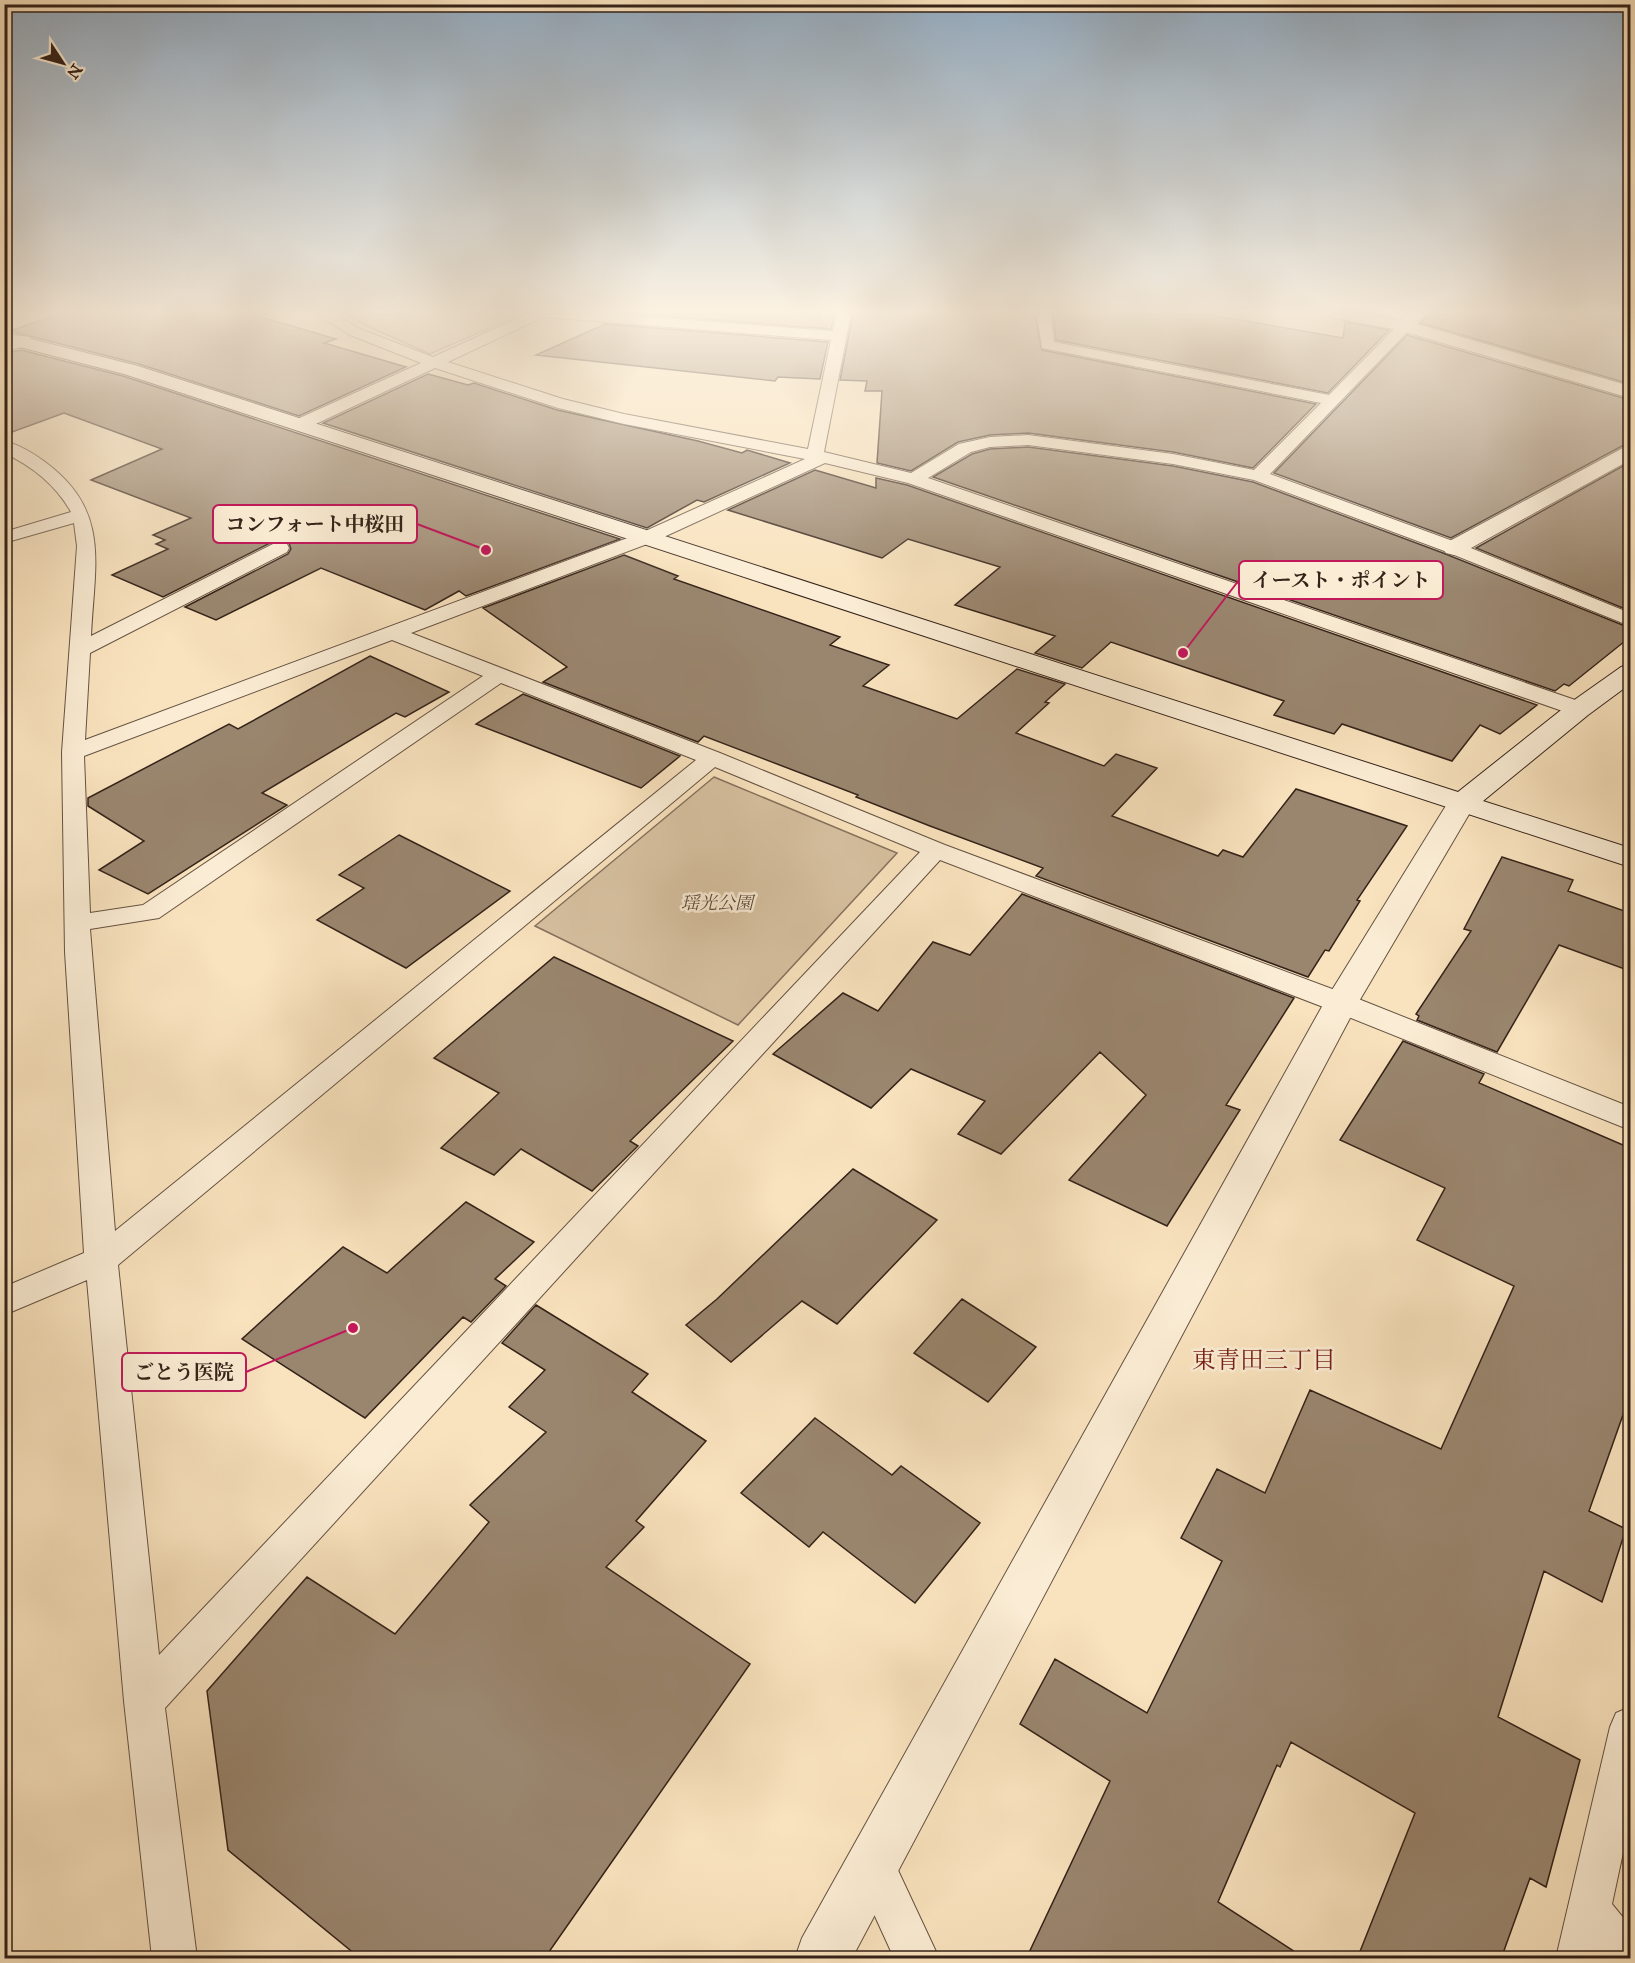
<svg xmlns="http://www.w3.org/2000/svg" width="1635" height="1963" font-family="'IM FELL Great Primer','Noto Serif JP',serif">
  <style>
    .green { fill: #d8c2a2; stroke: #86725e; stroke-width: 1.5 }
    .building { fill: #9a866f; stroke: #342219; stroke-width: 1.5 }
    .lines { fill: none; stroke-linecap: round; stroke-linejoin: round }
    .lane-casing { stroke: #655242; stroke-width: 2 }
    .street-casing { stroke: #655242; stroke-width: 2 }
    .secondary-casing { stroke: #342219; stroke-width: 2 }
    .lane { fill: #fbedd5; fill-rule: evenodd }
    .street { fill: #fbedd5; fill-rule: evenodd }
    .secondary { fill: #fbedd5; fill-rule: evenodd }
    .labels { text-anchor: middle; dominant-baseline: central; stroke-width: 5; stroke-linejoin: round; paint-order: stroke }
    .park-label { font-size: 18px; font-style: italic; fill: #5d4a3b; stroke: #fbedd5 }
    .near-neighbourhood-label { font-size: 24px; fill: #7a1f14; stroke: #fbedd5 }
    .leader { fill: none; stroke: #c2185b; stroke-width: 2 }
    .callout-dot { fill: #c2185b; stroke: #fbedd5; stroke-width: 2 }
    .callout { fill: #fbedd5; stroke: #c2185b; stroke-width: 2 }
    .callout-label { font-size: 20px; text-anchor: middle; font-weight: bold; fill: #342219 }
  </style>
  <rect width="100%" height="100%" fill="#f9e3be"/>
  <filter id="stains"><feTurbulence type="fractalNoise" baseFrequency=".00333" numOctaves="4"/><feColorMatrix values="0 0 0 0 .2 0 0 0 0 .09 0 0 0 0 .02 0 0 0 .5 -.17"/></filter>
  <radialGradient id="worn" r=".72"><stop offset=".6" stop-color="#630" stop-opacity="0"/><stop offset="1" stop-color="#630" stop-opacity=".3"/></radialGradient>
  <path class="green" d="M346 314H522L430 354 369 327Z
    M714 777 897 853 738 1025 535 926Z"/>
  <path class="building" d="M59 314H251L336 339 324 343 406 367 299 416 139 364 10 331Z
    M637 314H835L831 329Z
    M853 314H1035L1042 350 1316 404 1253 468 1173 452 1028 433 990 435 958 442 911 471 877 463 882 391H865L867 381 840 380Z
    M1053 314H1206L1343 338 1345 322 1389 330 1328 393 1056 340Z
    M1428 314H1609L1630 321V384L1421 323Z
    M605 324 828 342 820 379 778 377 775 381 536 355Z
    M1407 335 1630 400V444L1622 446 1451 538 1274 473Z
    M21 350 123 376 620 539 466 596 459 591 425 610 321 568 216 620 185 607 288 554 291 549 289 543 272 542 163 597 112 575 168 549 156 544 165 540 153 535 191 518 91 480 162 449 64 413 4 435V354Z
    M428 374 468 385 474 383 557 410 698 441 742 453 747 450 790 463 704 502 697 500 647 528 323 423Z
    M1028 447 1173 466 1253 482 1443 553 1630 628V637L1569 686 1564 684 1555 691 933 477 972 454 990 449Z
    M1630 462V611L1476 548Z
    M815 470 876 488V478L907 485 1537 705 1500 734 1480 725 1452 761 1342 724 1334 734 1274 715 1284 701 1111 642 1082 668 1035 653 1055 636 955 605 1000 567 908 539 882 558 728 510Z
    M624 555 678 576 674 579 840 637 830 645 889 665 863 686 957 719 1017 669 1065 684 1045 702 1049 703 1016 733 1104 766 1116 754 1157 768 1112 816 1218 856 1223 850 1243 857 1296 789 1407 826 1357 900 1360 901 1329 951 1325 950 1308 977 1036 876 1043 868 930 826 856 797 858 795 704 736 698 742 543 682 567 667 483 608Z
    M370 656 449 692 405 717 396 713 262 793 287 805 148 894 99 870 144 841 88 806V798L229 724 238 729Z
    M523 694 680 756 641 788 476 724Z
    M399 835 510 891 406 968 317 920 364 888 339 875Z
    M1502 857 1573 880 1568 891 1630 913V971L1559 945 1497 1052 1417 1020 1419 1016 1416 1014 1471 931 1464 929Z
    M1022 894 1294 998 1226 1105 1240 1110 1167 1226 1069 1180 1146 1095 1100 1052 1001 1154 958 1134 985 1101 911 1069 871 1108 773 1054 843 993 878 1011 933 942 970 955Z
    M554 957 733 1041 630 1141 638 1146 592 1191 521 1149 494 1175 441 1148 499 1093 434 1058Z
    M1403 1041 1484 1074 1479 1083 1630 1148V1395L1589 1511 1626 1529 1602 1602 1544 1571 1498 1717 1580 1760 1546 1887 1530 1878 1501 1959H1357L1415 1813 1291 1742 1280 1767 1277 1765 1218 1902 1306 1959H1026L1110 1781 1020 1724 1055 1659 1147 1713 1222 1561 1181 1538 1217 1469 1265 1493 1310 1390 1441 1449 1514 1286 1417 1240 1445 1188 1340 1140Z
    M853 1169 937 1220 837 1324 802 1301 731 1362 686 1325 717 1299Z
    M466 1202 534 1242 495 1279 506 1286 471 1322 463 1317 365 1418 242 1339 343 1247 387 1273Z
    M962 1299 1036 1347 988 1402 914 1353Z
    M536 1305 648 1374 632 1392 706 1441 636 1521 644 1527 606 1567 750 1664 544 1959H361L228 1850 207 1691 307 1577 395 1634 489 1522 470 1505 546 1432 509 1407 545 1370 502 1343Z
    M815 1418 892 1475 901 1466 980 1523 915 1603 823 1532 809 1547 741 1493Z"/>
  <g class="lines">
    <defs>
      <path id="lane" d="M316 314H334L360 329 433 357 527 314H606L833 331 837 314H851L824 452 911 473 959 444 990 437 1028 435 1173 454 1254 470 1321 403 1042 348 1037 314H1051L1054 342 1329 395 1394 329 1334 318 1327 314H1360L1410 323 1412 326 1410 329 1270 474 1461 544 1630 613V626L1447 552 1254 480 1173 464 1028 445 990 447 971 452 928 478 1587 704 1590 709 1587 714 1579 716 1571 714 908 483 825 463 655 541 411 633 720 753 945 845 1351 996 1630 1107V1130L1331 1010 940 860 165 1708 197 1958H152L124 1701 87 1280 4 1315V1287L84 1253 65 952 62 752 77 546 74 523 4 543V532L71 512C56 485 32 466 4 453V441C21 445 36 455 49 465 111 513 94 567 91 636L273 544H287L289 548 287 552 90 653 85 740 641 533 805 459 624 424 558 408 435 368 305 429H293L291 425 293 421 421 363 350 335ZM543 317 831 340 808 449 624 414 563 399 448 362ZM392 640 483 676 143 905 90 913 84 756ZM501 683 696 760 115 1231 90 929 159 918ZM715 767 920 852 159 1655 118 1265Z
        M1630 1707V1820L1612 1904 1630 1926V1958H1556L1610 1727 1616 1713Z
        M874 1844 889 1851 939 1958H894L852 1866 859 1851Z"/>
      <path id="street" d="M1407 314H1426L1417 324 1630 386V398L1399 330 1396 326Z
        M23 336 29 337 32 341 29 345 4 352V341Z
        M1630 446V460L1462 553 1454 555 1446 553 1442 548 1446 543 1623 448Z
        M1461 795 1471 798 1475 804 1358 1003 852 1958H795L802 1938 1324 1003 1447 804 1451 798Z"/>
      <path id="secondary" d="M4 332 138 366 1458 792 1570 703 1621 667 1630 664V684L1588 715 1483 801 1630 848V867L124 374 4 343Z"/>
    </defs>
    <use href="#lane" class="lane-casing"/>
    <use href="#street" class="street-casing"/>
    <use href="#secondary" class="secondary-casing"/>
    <use href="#lane" class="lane"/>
    <use href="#street" class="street"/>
    <use href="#secondary" class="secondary"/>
  </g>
  <linearGradient id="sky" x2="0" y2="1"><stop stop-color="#94acc1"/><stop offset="0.53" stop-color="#fcf2e2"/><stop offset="1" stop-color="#fcf2e2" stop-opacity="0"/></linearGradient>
  <rect width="1635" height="589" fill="url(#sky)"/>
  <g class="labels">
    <g class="park-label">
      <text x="717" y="903">瑶光公園</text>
    </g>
    <g class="near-neighbourhood-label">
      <text x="1264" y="1360">東青田三丁目</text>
    </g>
  </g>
  <path class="leader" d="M486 550L417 524M1183 653L1239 580M353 1328L246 1372"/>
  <g class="callout-dot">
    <circle cx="486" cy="550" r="6"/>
    <circle cx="1183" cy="653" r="6"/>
    <circle cx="353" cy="1328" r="6"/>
  </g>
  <g class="callout">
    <rect x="213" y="505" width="204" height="38" rx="6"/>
    <rect x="1239" y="561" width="204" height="38" rx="6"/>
    <rect x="122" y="1353" width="124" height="38" rx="6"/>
  </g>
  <g class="callout-label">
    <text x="315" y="531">コンフォート中桜田</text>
    <text x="1341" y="587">イースト・ポイント</text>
    <text x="184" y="1379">ごとう医院</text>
  </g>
  <rect width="1635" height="1963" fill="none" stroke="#f9e3be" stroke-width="24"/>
  <rect x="6" y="6" width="1623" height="1951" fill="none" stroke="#342219" stroke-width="3"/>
  <rect x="12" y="12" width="1611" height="1939" fill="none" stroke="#342219" stroke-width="1.5"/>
  <g transform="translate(63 63) rotate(126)" stroke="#fbedd5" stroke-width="4.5" paint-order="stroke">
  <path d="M0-4.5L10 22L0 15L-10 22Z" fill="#342219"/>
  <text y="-9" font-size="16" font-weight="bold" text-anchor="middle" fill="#342219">N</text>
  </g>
  <rect width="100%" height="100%" filter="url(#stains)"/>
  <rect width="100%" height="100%" fill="url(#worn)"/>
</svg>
